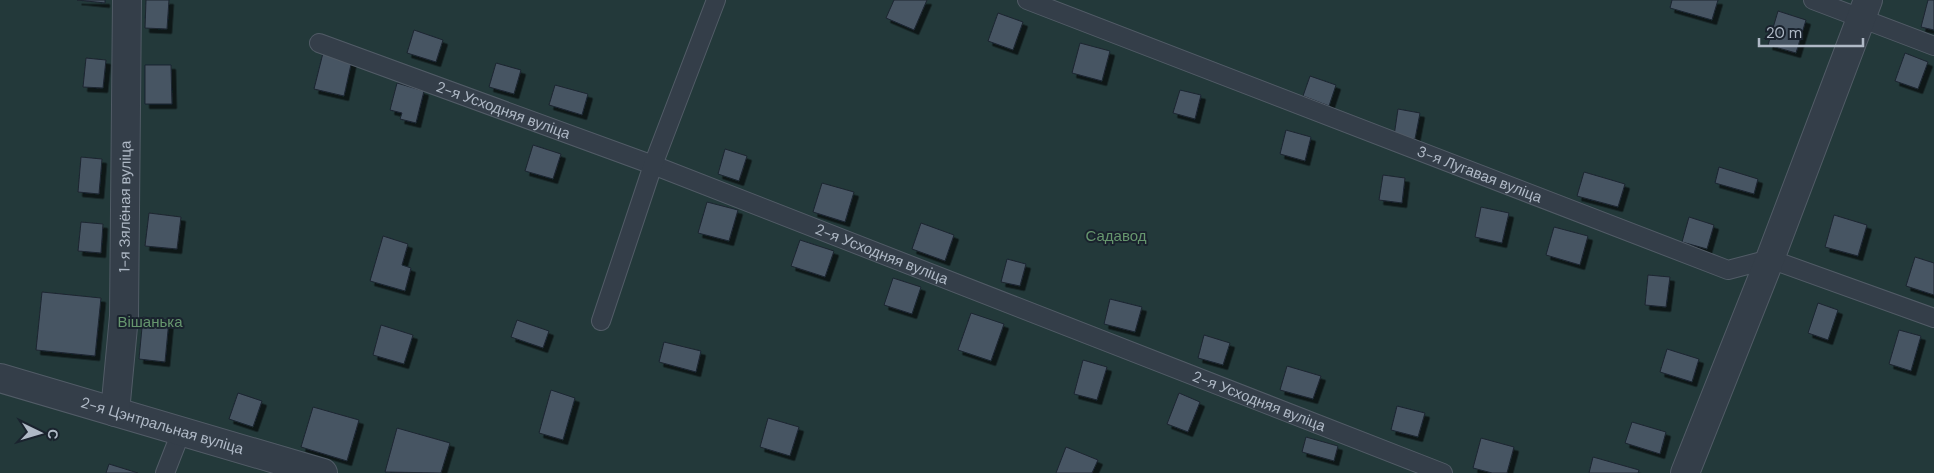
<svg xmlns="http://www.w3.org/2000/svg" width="1934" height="473" font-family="'DM Sans',sans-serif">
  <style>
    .green { fill: #23393a }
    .building { fill: #475463; stroke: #1c2530; filter: url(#shadow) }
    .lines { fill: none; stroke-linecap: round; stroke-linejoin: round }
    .lane-casing { stroke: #525c67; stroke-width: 20 }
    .street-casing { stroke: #525c67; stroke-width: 30 }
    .lane { stroke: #343e49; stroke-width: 18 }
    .street { stroke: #343e49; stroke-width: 28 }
    .labels { text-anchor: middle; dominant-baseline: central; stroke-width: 4; stroke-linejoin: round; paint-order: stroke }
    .street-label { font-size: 15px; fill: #afb9c6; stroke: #1a232e }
    .park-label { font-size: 15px; fill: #66966e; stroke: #1a232e }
  </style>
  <defs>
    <filter id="shadow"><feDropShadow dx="4.5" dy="4.5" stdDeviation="0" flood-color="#0009"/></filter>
  </defs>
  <rect width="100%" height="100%" fill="#212d39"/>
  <path class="green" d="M0 0H1934V473H0Z"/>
  <path class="building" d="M77 0H105V3Z
    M146 0H169L167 29 145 28Z
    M894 0H927L914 30 886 18Z
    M1672 0H1718L1712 20 1670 8Z
    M1928 0H1934V30L1921 27Z
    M1778 11 1806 20 1796 53 1768 45Z
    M998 13 1023 22 1013 50 988 41Z
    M414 30 443 40 436 62 407 53Z
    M1080 43 1110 51 1102 81 1072 73Z
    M323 53 352 60 344 96 314 89Z
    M1905 53 1928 62 1918 89 1895 81Z
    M86 58 106 60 103 88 83 87Z
    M496 63 521 70 514 94 489 87Z
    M145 65H171L172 104H145Z
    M1310 76 1336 85 1329 106 1303 96Z
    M397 83 424 91 416 123 400 119 402 113 390 110Z
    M555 85 588 94 582 115 549 105Z
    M1180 90 1201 95 1195 119 1173 113Z
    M1398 109 1420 113 1415 139 1394 136Z
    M1286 130 1311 137 1305 161 1280 154Z
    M533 145 561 154 553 179 525 171Z
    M725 149 747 156 739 181 718 174Z
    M81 157 102 159 99 194 78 192Z
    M1719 167 1758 179 1754 194 1715 183Z
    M1584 172 1625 184 1618 207 1577 196Z
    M1383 175 1405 178 1402 203 1379 200Z
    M822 183 854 192 845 222 813 212Z
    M707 202 738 210 729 241 698 233Z
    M1481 207 1509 213 1502 243 1475 237Z
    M149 213 181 217 177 249 145 246Z
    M1834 215 1867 225 1858 256 1825 247Z
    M1689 217 1714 225 1707 249 1682 242Z
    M81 222 103 224 101 253 78 251Z
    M921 223 954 235 945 261 912 249Z
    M1554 227 1588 236 1580 265 1546 255Z
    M383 236 408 244 402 265 411 268 405 291 370 281Z
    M800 240 834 251 825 277 791 266Z
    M1915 257 1934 263V295L1906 286Z
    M1007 259 1026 264 1020 286 1001 282Z
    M1648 275 1670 277 1666 307 1645 305Z
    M893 278 921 287 912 314 884 305Z
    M42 292 101 298 95 356 36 350Z
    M1110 299 1142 307 1135 332 1104 324Z
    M1818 303 1838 310 1828 340 1808 333Z
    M971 313 1004 324 991 361 958 350Z
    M143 317 169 320 165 362 139 359Z
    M517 320 549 331 543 348 511 337Z
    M381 325 413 335 404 364 373 355Z
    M1899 330 1921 336 1911 371 1889 364Z
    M1204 335 1230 343 1223 365 1198 358Z
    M664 342 701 351 696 372 659 362Z
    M1667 349 1699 359 1692 382 1660 372Z
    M1083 360 1107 367 1097 400 1074 394Z
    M1287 366 1321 376 1313 399 1280 390Z
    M551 390 575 398 563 440 539 433Z
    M238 393 262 401 253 427 229 419Z
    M1179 393 1200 402 1188 432 1167 424Z
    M1397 406 1425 413 1418 437 1391 430Z
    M313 407 359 420 347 461 301 447Z
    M768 418 799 427 790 456 760 447Z
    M1632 422 1666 432 1660 454 1625 443Z
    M397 428 450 443 441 473 385 472Z
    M1306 437 1338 446 1334 461 1302 452Z
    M1481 438 1514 447 1507 473H1492L1473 468Z
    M1066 447 1098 460 1092 473H1056Z
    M1593 457 1639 470 1638 473H1589Z
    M109 464 138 473H106Z"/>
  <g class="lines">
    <defs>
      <g id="lane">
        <path id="s1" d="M1027 0 1728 270 1770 259 1934 318"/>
        <path d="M1813 0 1934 46"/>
        <path id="s2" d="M319 43 653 165 1443 473"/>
        <path d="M601 321 653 165 716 0"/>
        <path d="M165 473 181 432"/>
      </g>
      <g id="street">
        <path id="s3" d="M0 378 323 473"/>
        <path id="s4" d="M115 412 124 316 127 0"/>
        <path d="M1685 473 1770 259 1868 0"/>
      </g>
    </defs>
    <use href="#lane" class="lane-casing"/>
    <use href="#street" class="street-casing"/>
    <use href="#lane" class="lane"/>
    <use href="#street" class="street"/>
  </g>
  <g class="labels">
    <g class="street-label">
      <text stroke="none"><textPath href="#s2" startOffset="196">2-я Усходняя вуліца</textPath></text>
      <text stroke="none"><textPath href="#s1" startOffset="485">3-я Лугавая вуліца</textPath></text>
      <text stroke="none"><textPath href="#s4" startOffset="206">1-я Зялёная вуліца</textPath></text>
      <text stroke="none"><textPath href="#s2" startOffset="601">2-я Усходняя вуліца</textPath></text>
      <text stroke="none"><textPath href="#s2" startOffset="1006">2-я Усходняя вуліца</textPath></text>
      <text stroke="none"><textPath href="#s3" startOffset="169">2-я Цэнтральная вуліца</textPath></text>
    </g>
    <g class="park-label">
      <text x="1116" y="236">Садавод</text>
      <text x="150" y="322">Вішанька</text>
    </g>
  </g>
  <g transform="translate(40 433) rotate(95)" stroke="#1a232e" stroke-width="4" paint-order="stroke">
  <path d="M0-4L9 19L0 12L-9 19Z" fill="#afb9c6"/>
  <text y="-8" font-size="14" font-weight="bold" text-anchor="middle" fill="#afb9c6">С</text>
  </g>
  <path d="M1759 38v8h104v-8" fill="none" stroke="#afb9c6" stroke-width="2.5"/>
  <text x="1766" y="38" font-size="15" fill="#afb9c6" stroke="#1a232e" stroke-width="4" paint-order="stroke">20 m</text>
</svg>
